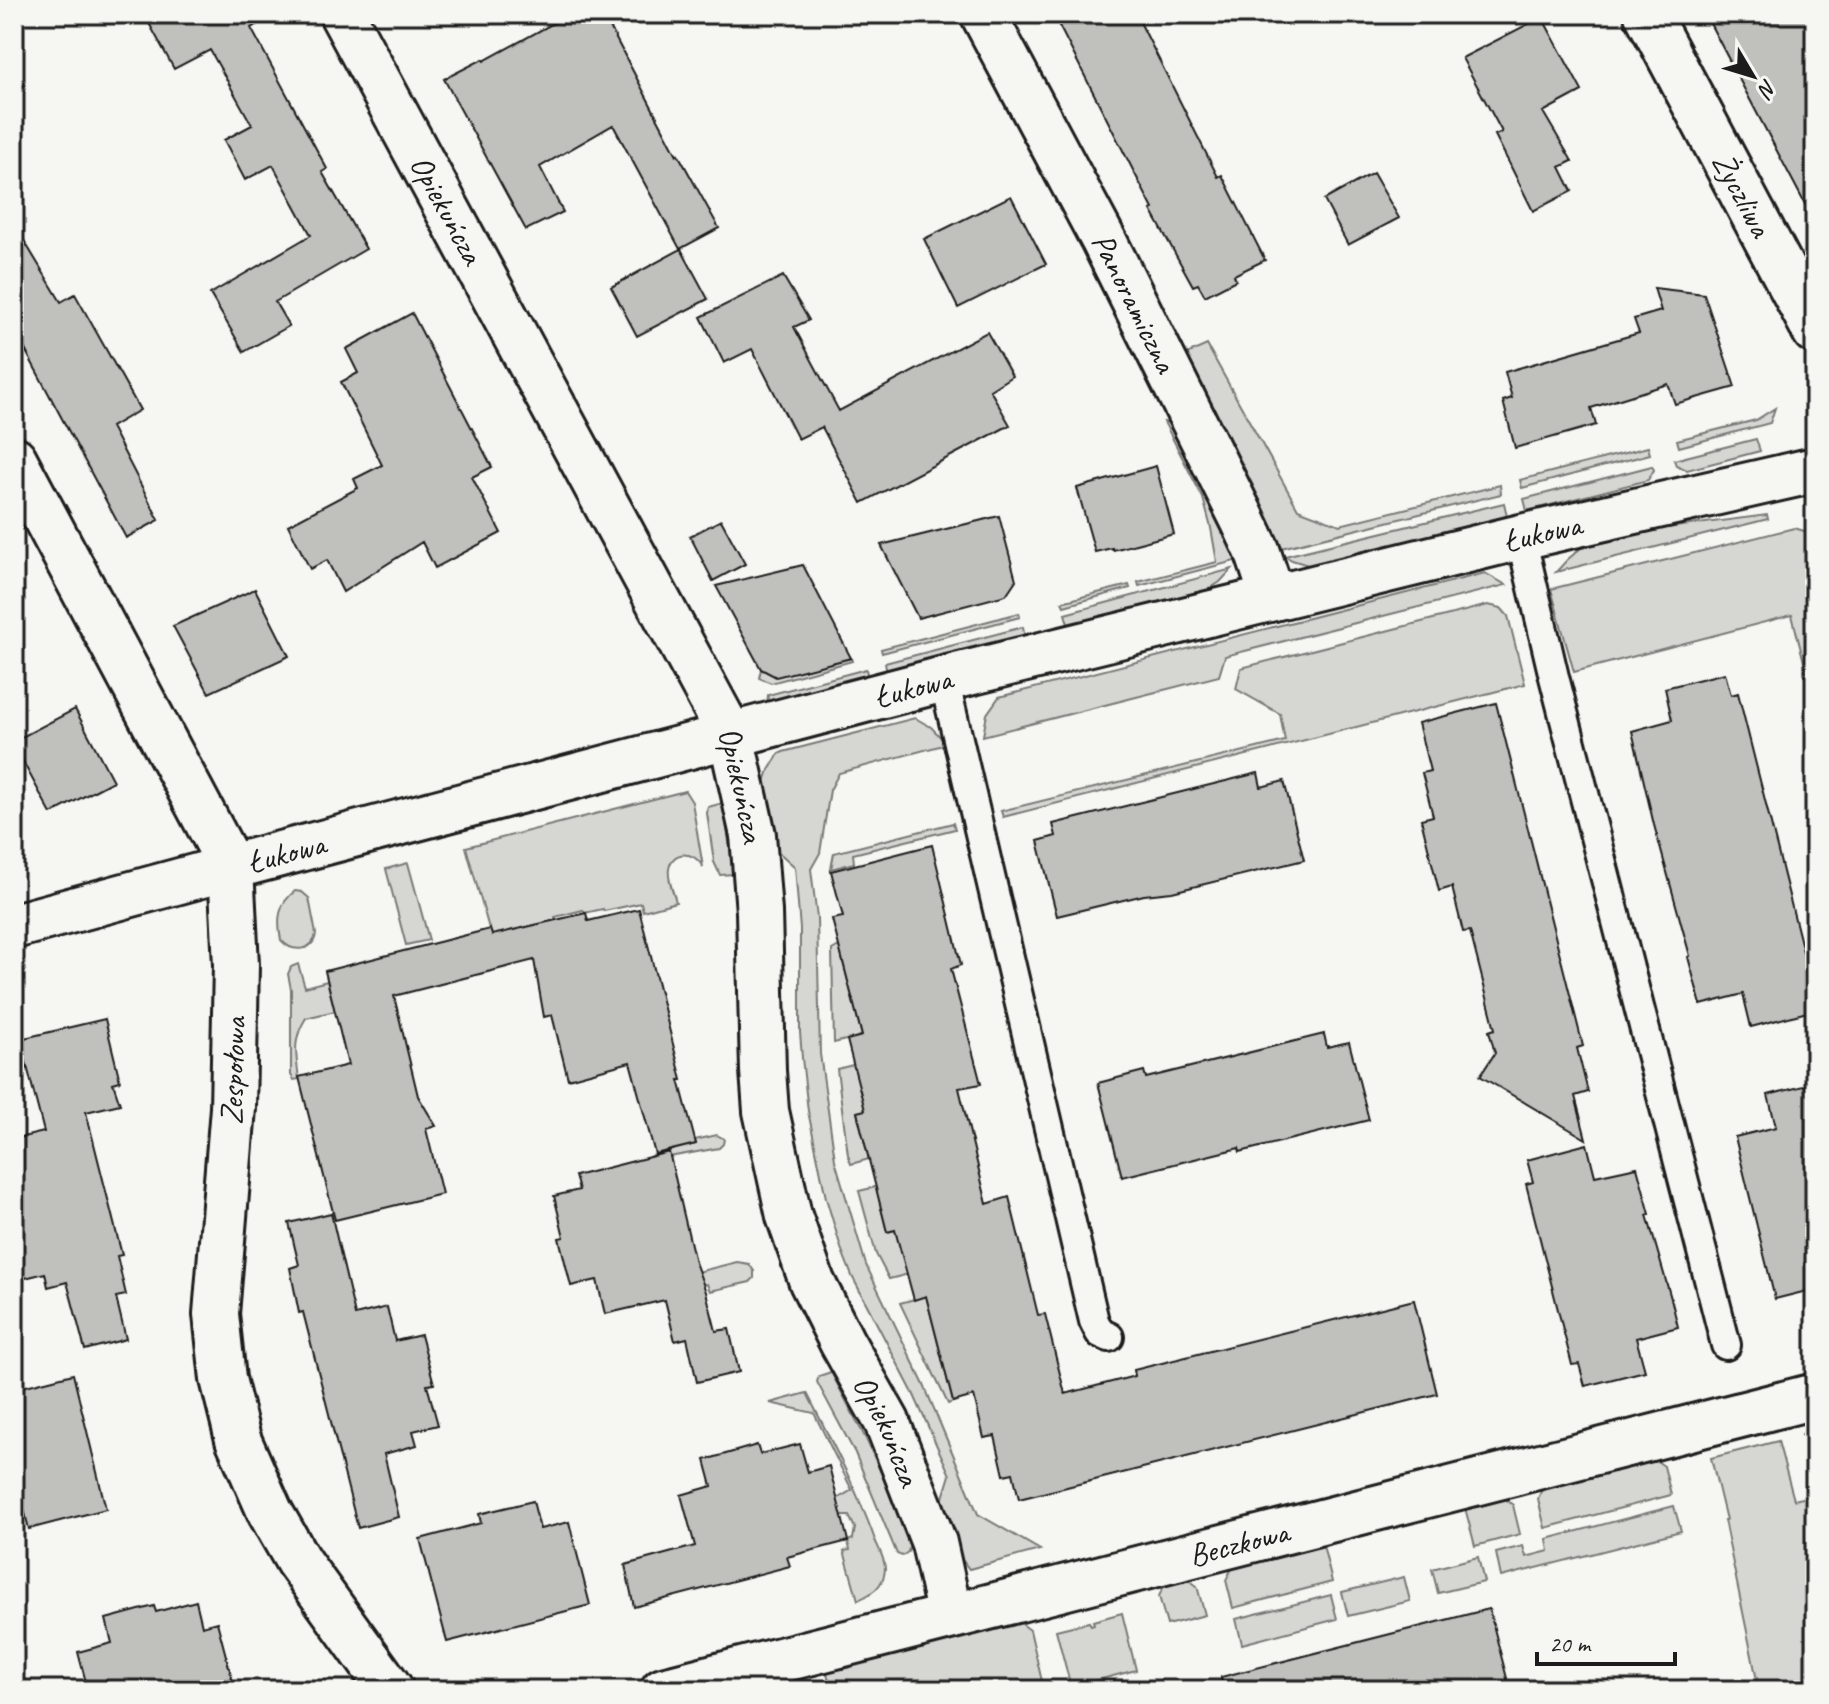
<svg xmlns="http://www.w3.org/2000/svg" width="1829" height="1704" font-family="Caveat,sans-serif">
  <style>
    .green { fill: #d6d6d2; stroke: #797977; stroke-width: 2 }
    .building { fill: #c0c0bd; stroke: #1c1c1c; stroke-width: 2 }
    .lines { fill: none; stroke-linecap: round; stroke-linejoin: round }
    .lane-casing { stroke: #1c1c1c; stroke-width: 34 }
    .street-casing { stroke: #1c1c1c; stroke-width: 50 }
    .lane { stroke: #f6f6f2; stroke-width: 28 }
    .street { stroke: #f6f6f2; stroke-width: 44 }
    .labels { text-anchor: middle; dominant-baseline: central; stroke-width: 7; stroke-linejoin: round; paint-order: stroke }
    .street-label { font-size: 32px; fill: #1c1c1c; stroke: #f6f6f2 }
  </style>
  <rect width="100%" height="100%" fill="#f6f6f2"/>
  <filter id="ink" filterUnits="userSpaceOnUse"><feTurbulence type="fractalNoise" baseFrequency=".0125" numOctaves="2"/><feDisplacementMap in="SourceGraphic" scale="16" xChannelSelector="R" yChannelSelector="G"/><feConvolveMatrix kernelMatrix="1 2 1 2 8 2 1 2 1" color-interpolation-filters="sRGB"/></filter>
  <g filter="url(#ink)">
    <path class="green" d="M1207 345 1298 509 1340 525 1500 485 1501 494 1277 549 1182 373 1187 354Z
      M1775 408 1770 423 1679 447 1677 440 1756 420Z
      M1164 422 1175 423 1237 553 1235 561 1139 586 1138 582 1217 562 1211 528 1203 498Z
      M1756 439 1760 451 1687 470 1676 465 1674 460Z
      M1648 447 1650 454 1522 488 1520 480Z
      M1652 466 1654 470 1648 480 1527 511 1524 499Z
      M1504 503 1507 516 1360 556 1319 564 1308 565 1292 560 1285 556Z
      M1767 515 1768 519 1556 572 1567 560 1581 548 1659 529Z
      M1794 528 1808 532 1815 536V705L1792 615 1574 672 1551 589Z
      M1232 569 1220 582 1203 593 1069 627 1065 614Z
      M1485 573 1506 585 1225 656 1219 676 983 736 987 714 999 697Z
      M1129 585 1130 588 1064 606 1062 602Z
      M1488 605 1501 608 1508 616 1525 684 1003 817 1001 811 1285 741 1280 714 1236 689 1241 668Z
      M1019 613 1020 617 882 653 881 649Z
      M1023 627 1025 639 887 674 885 663Z
      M851 658 852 661 771 683 759 678 761 669 776 676Z
      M866 669 868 679 767 705 768 695Z
      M915 718 931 727 947 744 839 773 830 790 820 853 811 869 817 918 820 1054 835 1160 866 1265 924 1385 978 1514 1040 1550 969 1569 960 1557 942 1501 950 1475 914 1395 852 1276 841 1248 826 1198 808 1111 802 1058 800 1032V929L795 867 775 849 764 785 769 770 779 754 783 752Z
      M685 791 692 802 703 867C695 851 672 849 669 869 667 879 674 893 676 902L643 911 641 903 604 911 603 909 585 913 583 910 555 917V922L495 950 466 847Z
      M723 803 734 874 720 875 714 862 707 813 708 807Z
      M953 823 955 829 853 854 854 863 831 869 834 853Z
      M408 863 429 940 406 945 386 869Z
      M295 891 302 892 309 898 316 934C313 952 292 953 281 940 277 920 278 904 295 891Z
      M839 946 862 1036 834 1043 832 950Z
      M298 964 305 987 327 981 335 1011 306 1018C292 1040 296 1054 299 1079L294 1080 291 1075V989L288 974 291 967Z
      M853 1065 879 1107 857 1113 869 1159 851 1164 848 1155 837 1069Z
      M717 1135 724 1139 723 1144 719 1148 652 1160 651 1157 655 1154 696 1144 695 1140Z
      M876 1187 887 1232 909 1227 921 1271 889 1279 876 1254 859 1191Z
      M737 1262 749 1264 754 1271V1278L750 1282 710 1291 707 1284 688 1289 685 1275Z
      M926 1296 953 1402 948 1404 900 1303Z
      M831 1372 866 1439 899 1512 910 1543 908 1552 902 1556 897 1554 855 1453 817 1382 819 1376Z
      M807 1393C831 1441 857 1489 875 1540 879 1549 885 1559 885 1569 884 1586 872 1594 858 1600L844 1551 850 1550 848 1541 853 1539 855 1528 849 1516H841L837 1499 852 1490 814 1413 770 1403Z
      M1815 1431V1481L1802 1434Z
      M1778 1441 1794 1500 1815 1495V1690H1759L1724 1520H1726L1711 1458Z
      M1650 1456 1664 1466 1671 1495 1545 1528 1538 1499 1544 1484Z
      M1500 1495 1513 1505 1520 1534 1475 1546 1464 1504Z
      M1674 1506 1681 1531 1501 1577 1496 1553 1523 1546 1526 1557 1549 1551 1547 1539Z
      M1322 1541 1332 1582 1233 1608 1226 1580 1234 1564Z
      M1478 1557 1484 1582 1438 1593 1432 1569Z
      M1185 1577 1197 1586 1205 1615 1167 1625 1159 1596 1166 1582Z
      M1404 1577 1410 1601 1348 1616 1342 1592Z
      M1331 1595 1337 1619 1242 1644 1236 1619Z
      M1122 1613 1136 1670 1071 1687 1056 1630 1089 1622 1091 1625 1094 1624 1093 1621Z
      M1018 1621 1030 1630 1044 1690H832L826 1670Z"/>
    <path class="building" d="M144 14H276L251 28 327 169 322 172 366 249 275 302 289 326 244 352 210 294 311 235 273 165 245 180 224 140 252 125 210 50 174 69Z
      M570 14H603L677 155 678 154 719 228 680 249 613 125 540 167 563 212 526 230 444 79 483 59 484 61Z
      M1053 14H1136L1218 177 1222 175 1265 260 1234 275 1236 280 1205 296 1198 284 1193 286 1151 210 1153 209Z
      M1705 14H1815V223L1758 115Z
      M1542 17 1582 91 1543 112 1572 161 1560 167 1572 191 1533 211 1495 135 1502 132 1462 58Z
      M1373 173 1399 218 1348 245 1324 200Z
      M1011 196 1046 264 958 308 924 239Z
      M14 224 61 302 75 294 140 410 111 427 159 520 126 538 14 329Z
      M681 249 708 299 637 336 611 287Z
      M783 276 809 320 794 327 839 411 987 332 1012 376 990 390 1010 425 862 503 822 427 798 439 752 349 724 363 701 317Z
      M1654 288 1704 294 1735 387 1675 404 1668 384 1591 408 1596 425 1515 448 1503 401 1512 398 1505 372 1639 333 1634 319 1661 311Z
      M412 313 492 467 472 477 501 533 435 568 422 542 343 592 327 560 310 569 288 525 358 488 354 479 382 465 341 382 358 373 346 349Z
      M1156 466 1174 534 1113 550 1112 548 1095 552 1077 488Z
      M999 516 1016 580 1006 595 918 618 881 545Z
      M721 520 745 564 713 581 690 536Z
      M803 565 851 658 776 677 761 669 716 586Z
      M255 589 289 656 209 693 173 626Z
      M1725 673 1731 695 1738 693 1812 987 1806 989 1811 1011 1751 1027 1743 994 1701 1005 1688 957 1690 956 1654 825 1632 731 1672 720 1665 688Z
      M1496 703 1583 1046 1577 1048 1588 1092 1575 1096 1586 1139 1480 1076 1495 1053 1489 1031 1495 1029 1470 931 1463 932 1452 887 1439 891 1421 819 1433 816 1422 773 1430 771 1418 723Z
      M75 709 113 781 51 814 14 745V741Z
      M1258 773 1261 787 1284 781 1304 860 1172 892 1144 895 1057 916 1038 841 1056 836 1053 824Z
      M932 845 961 965 951 969 981 1084 959 1088 987 1204 1009 1197 1038 1315 1045 1314 1065 1394 1135 1376 1134 1370 1414 1300 1437 1394 1019 1499 1013 1473 1004 1475 995 1436 984 1438 974 1396 953 1402 926 1296 914 1300 895 1230 887 1232 857 1112 865 1110 847 1040 862 1036 832 919 843 917 831 871Z
      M639 909 682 1080H679L696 1144 655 1154 630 1062 568 1079 552 1015 544 1017 534 960 394 996 418 1096 436 1126 426 1129 442 1194 335 1220 299 1077 348 1065 325 971 490 929 492 935 586 913 588 921Z
      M105 1019 120 1081 113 1083 120 1104 86 1112 122 1255 117 1256 126 1295 116 1297 126 1339 85 1350 67 1282 48 1287 45 1273 21 1279 14 1253V1139L44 1132 20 1039Z
      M1324 1034 1327 1047 1349 1042 1369 1120 1240 1152 1239 1148 1122 1177 1098 1083 1144 1071 1146 1078Z
      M1815 1083V1289L1775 1299 1735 1137 1776 1127 1768 1095Z
      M1587 1144 1595 1176 1637 1167 1650 1214 1647 1215 1672 1302 1678 1327 1636 1338 1645 1371 1585 1386 1579 1364 1572 1365 1526 1184 1533 1182 1527 1160Z
      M669 1152 695 1262 706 1292 716 1331 729 1329 739 1372 697 1382 687 1338 675 1341 665 1300 605 1314 597 1280 571 1286 559 1238 564 1237 554 1196 579 1190 575 1176Z
      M331 1213 355 1315 387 1307 395 1341 421 1335 434 1384 427 1385 438 1425 413 1431 417 1445 384 1454 399 1517 358 1528 303 1312 299 1313 290 1268 299 1265 289 1223Z
      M73 1374 106 1509 29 1529 20 1494 14 1495V1389Z
      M800 1444 808 1472 829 1466 848 1541 787 1557 790 1566 634 1607 625 1565 695 1546 681 1495 712 1486 705 1460 757 1445 760 1454Z
      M533 1501 540 1529 569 1522 590 1605 447 1642 420 1539 481 1523 479 1514Z
      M196 1601 202 1626 217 1622 235 1690H88L78 1652 112 1643 106 1619 154 1606 156 1612Z
      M1489 1609 1510 1690H1222L1221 1677Z"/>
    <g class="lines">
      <defs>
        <path id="lane" d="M1521 537 1554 677 1726 1345
          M944 679 1094 1321 1100 1333 1109 1337"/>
        <g id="street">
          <path id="s1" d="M342 14 731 736 753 835 759 912 763 1071 766 1111 789 1216 812 1282 842 1342 887 1422 934 1543 950 1616"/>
          <path id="s2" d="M983 14 1104 241 1243 520 1257 550 1273 598"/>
          <path id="s3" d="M1647 14 1815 331"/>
          <path d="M14 459 231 867 236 965 233 1108 216 1314 223 1379 238 1439 270 1512 298 1561 391 1690"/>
          <path id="s4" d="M14 926 231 867 944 679 1521 537 1815 470"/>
          <path id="s5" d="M663 1690 1815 1396"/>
        </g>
      </defs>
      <use href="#lane" class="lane-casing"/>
      <use href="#street" class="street-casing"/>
      <use href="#lane" class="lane"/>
      <use href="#street" class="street"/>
    </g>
  </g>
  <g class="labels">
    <g class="street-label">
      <text stroke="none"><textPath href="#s3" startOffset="204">Życzliwa</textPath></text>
      <text stroke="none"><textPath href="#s1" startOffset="222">Opiekuńcza</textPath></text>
      <text stroke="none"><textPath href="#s2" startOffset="326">Panoramiczna</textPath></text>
      <text stroke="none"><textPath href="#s4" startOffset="1578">Łukowa</textPath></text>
      <text stroke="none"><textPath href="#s4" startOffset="930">Łukowa</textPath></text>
      <text stroke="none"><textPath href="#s1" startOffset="870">Opiekuńcza</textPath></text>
      <text stroke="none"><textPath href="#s4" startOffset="282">Łukowa</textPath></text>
      <text transform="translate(233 1071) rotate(-88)">Zespołowa</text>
      <text stroke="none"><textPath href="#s1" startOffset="1542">Opiekuńcza</textPath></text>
      <text stroke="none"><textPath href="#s5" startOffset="594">Beczkowa</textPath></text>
    </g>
  </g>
  <rect width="1829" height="1704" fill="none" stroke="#f6f6f2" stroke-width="48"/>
  <rect x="24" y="24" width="1781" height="1656" fill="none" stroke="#1c1c1c" stroke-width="3" filter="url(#ink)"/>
  <g transform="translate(1753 76) rotate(128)" stroke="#f6f6f2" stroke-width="6" paint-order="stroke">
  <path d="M0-6L14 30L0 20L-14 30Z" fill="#1c1c1c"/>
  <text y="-12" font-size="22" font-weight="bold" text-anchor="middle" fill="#1c1c1c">N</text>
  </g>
  <path d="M1537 1652v12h138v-12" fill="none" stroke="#1c1c1c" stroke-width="4"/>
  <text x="1549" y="1652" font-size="24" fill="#1c1c1c" stroke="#f6f6f2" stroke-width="6" paint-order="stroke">20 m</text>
</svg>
